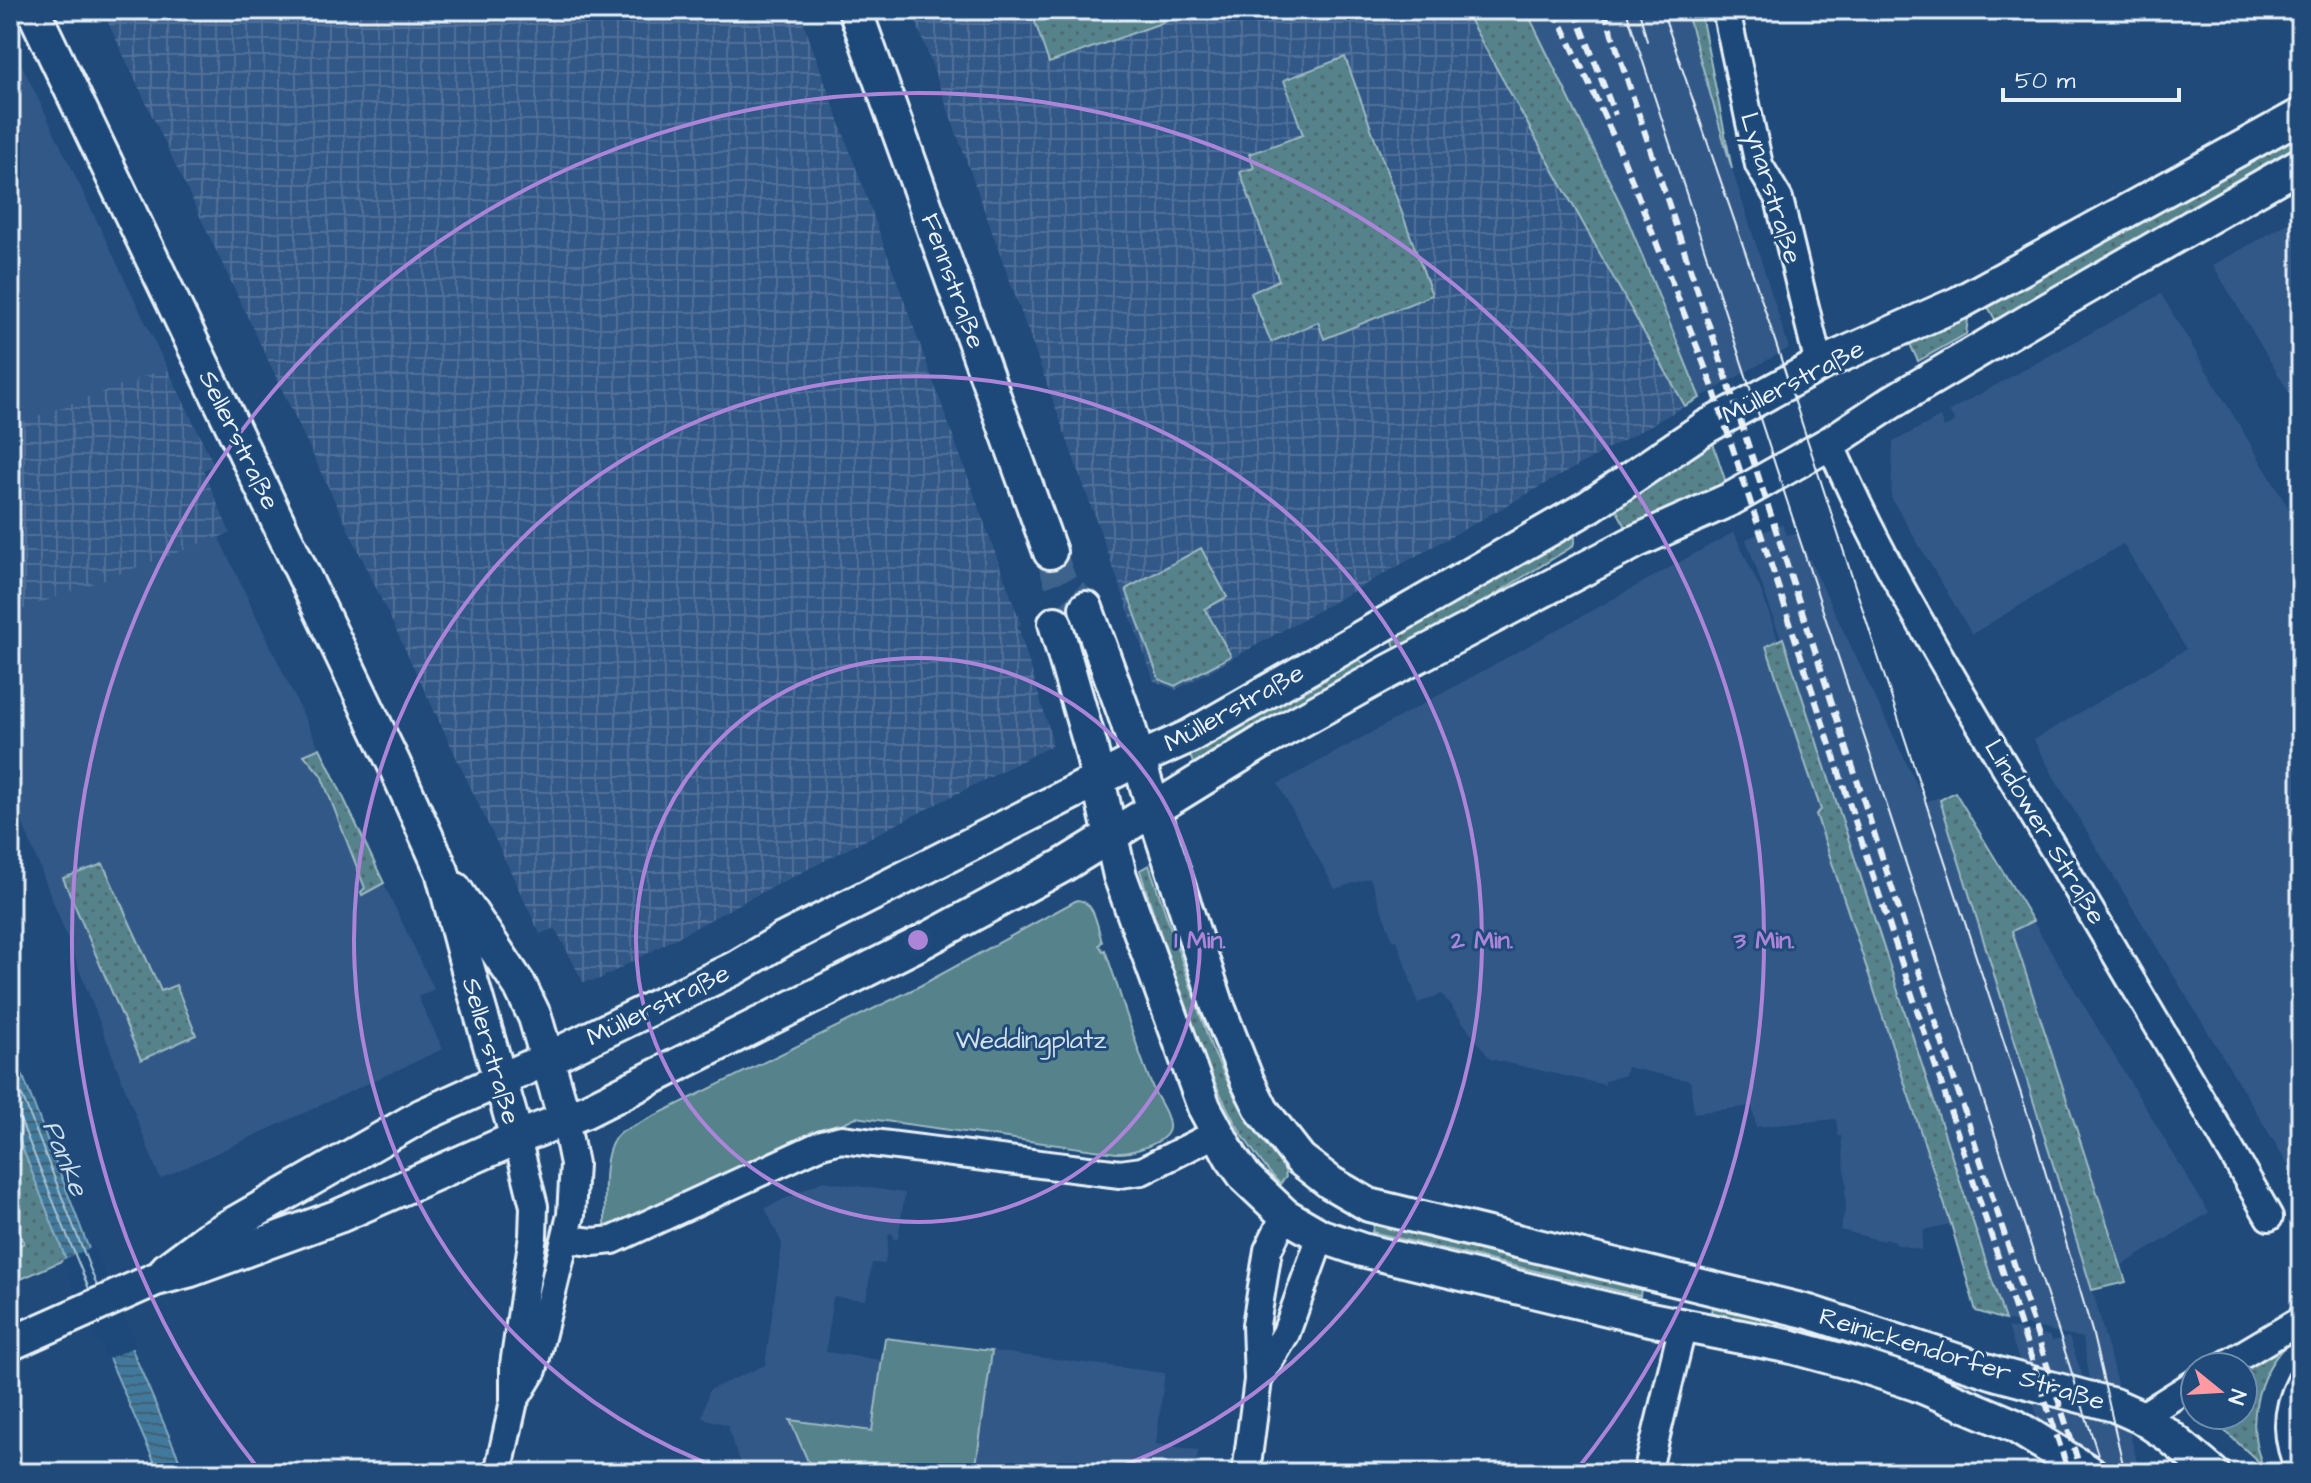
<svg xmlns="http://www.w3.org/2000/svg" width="2311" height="1483" font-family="'Architects Daughter',sans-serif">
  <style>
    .built { fill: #315887 }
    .industrial { fill: url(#industrial-grid) }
    .grass { fill: url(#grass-dots); stroke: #9ebac2; stroke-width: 2 }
    .park { fill: #55828b; stroke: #9ebac2; stroke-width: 2 }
    .water { fill: url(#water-rules); stroke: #83a9c0; stroke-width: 2 }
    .pier { fill: #1f4a7a }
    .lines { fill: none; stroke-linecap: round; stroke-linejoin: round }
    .shore { stroke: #a5c1d3; stroke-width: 2 }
    .major-tunnel { stroke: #3d638d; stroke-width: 32; stroke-dasharray: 32 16; stroke-linecap: butt }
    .minor-casing { stroke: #e8f1f8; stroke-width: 32 }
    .major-casing { stroke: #e8f1f8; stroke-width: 38 }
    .minor { stroke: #1f4a7a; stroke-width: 26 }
    .major { stroke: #1f4a7a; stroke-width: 32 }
    .tram { stroke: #e8f1f8; stroke-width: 2 }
    .rail { stroke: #e8f1f8; stroke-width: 6; stroke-dasharray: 12 6; stroke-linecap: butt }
    .ring { fill: none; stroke: #ac85d9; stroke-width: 4 }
    .labels { text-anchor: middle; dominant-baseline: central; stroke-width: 6; stroke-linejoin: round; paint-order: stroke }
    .street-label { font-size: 26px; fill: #e8f1f8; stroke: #1f4a7a }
    .park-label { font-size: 26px; fill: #d2e0e8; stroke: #1f4a7a }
    .water-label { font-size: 28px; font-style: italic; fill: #cfdfea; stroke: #1f4a7a }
    .centre { fill: #ac85d9; stroke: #1f4a7a; stroke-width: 4 }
    .ring-label { font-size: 24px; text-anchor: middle; font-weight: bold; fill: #ac85d9; stroke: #1f4a7a; stroke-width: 6; stroke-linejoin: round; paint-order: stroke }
  </style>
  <defs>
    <pattern id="industrial-grid" width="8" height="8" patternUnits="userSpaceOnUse" patternTransform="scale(2)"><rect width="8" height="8" fill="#315887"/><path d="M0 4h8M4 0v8" fill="none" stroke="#4f7099"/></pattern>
    <pattern id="grass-dots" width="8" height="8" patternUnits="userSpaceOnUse" patternTransform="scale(2)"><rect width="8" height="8" fill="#55828b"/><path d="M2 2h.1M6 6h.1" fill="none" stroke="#4e686e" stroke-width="1.8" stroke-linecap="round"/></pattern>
    <pattern id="water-rules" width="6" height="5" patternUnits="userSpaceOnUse" patternTransform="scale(2)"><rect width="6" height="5" fill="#40799b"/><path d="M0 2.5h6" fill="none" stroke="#436072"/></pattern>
  </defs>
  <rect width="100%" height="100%" fill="#1f4a7a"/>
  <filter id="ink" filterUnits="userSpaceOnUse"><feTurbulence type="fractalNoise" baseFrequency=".0125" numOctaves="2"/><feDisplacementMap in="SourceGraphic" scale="16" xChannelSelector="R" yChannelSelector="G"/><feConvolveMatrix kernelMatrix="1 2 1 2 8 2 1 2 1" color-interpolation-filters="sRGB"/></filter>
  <g filter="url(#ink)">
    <path class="built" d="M1464 10H1700L1732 169 1789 348 1685 406Z
      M10 40 214 465 203 470 230 533 219 538 434 989 418 997 443 1049 160 1179 10 790Z
      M2301 216V413L2213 265Z
      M2161 294 2301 529V1186L2058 784 2034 740 2186 649 2123 544 1972 634 1891 498 1893 442 1940 417 1944 428 1955 421 1949 411Z
      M1782 524 1786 535 1797 533 1925 802 1939 797 2096 1302 2140 1473H2057L2052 1461 2008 1327 2049 1336 2052 1341 2069 1337 2086 1386 2091 1385 2083 1338 2005 1320 1821 754 1746 539Z
      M1734 532 1762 593 1778 640 1767 646 1821 810 1816 814 1951 1224 1924 1230 1921 1250 1895 1244V1241L1885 1238 1884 1241 1840 1230 1846 1206 1845 1189H1847L1841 1136H1838L1836 1119 1756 1127 1752 1106 1694 1113 1690 1081 1627 1067 1625 1075 1605 1081V1085L1490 1059 1442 994 1418 1003 1397 940 1393 941 1370 878 1335 889 1278 784Z
      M2033 921 2209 1213 2121 1266 2012 930Z
      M823 1181 905 1193 898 1239H893V1234L889 1233 885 1264 872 1263 866 1300 833 1297 826 1352 881 1360 872 1431 790 1421 813 1473H746L733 1445 728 1425 702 1418 709 1390 765 1365 782 1244 765 1208Z
      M992 1351 1165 1373 1156 1444 1198 1450 1195 1473H975Z"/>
    <path class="industrial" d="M102 10H799L1021 624 1018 626 1052 739 1051 746 745 901 598 980 583 982 555 928 540 934Z
      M912 10H1464L1685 406 1176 690 1154 681Z
      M167 368 214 465 203 470 230 533 10 614V426Z"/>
    <path class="grass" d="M1031 10H1198L1049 63Z
      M1464 10H1526L1624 211 1700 398 1685 406Z
      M1686 10H1700L1732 169Z
      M1345 57 1432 295 1324 339 1318 322 1271 342 1251 293 1279 280 1240 172 1254 168 1249 154 1303 135 1284 80Z
      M2298 133 2301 150 1997 323 1987 305Z
      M1966 315 1968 319 1966 334 1918 361 1908 340Z
      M1710 434 1729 492 1631 536 1611 500Z
      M1569 532 1575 538 1573 546 1402 652 1396 650 1393 641 1396 635Z
      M1201 548 1227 597 1205 609 1231 656 1175 686 1159 679 1126 589Z
      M1783 638 2005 1320 1976 1311 1951 1224 1816 814 1821 810 1766 646Z
      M1358 658 1367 667 1194 766 1190 755 1327 679 1337 665Z
      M320 748 384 883 362 895 361 892 365 888 321 775 304 755Z
      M1955 792 2033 921 2012 931 2126 1282 2092 1290 1940 800Z
      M103 864 161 991 176 985 196 1035 141 1060 63 878Z
      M1149 865 1212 1049 1236 1099 1283 1165 1286 1177 1280 1184C1228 1129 1204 1059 1179 988 1166 949 1152 910 1140 870Z
      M10 1116 66 1259 10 1284V1250L24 1243 10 1213Z
      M1374 1224 1641 1289 1640 1296 1372 1232Z
      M1712 1307 1808 1329 1806 1337 1711 1312Z
      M2282 1343 2285 1346C2257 1376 2246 1422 2261 1461L2259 1462 2207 1415H2243V1367Z"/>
    <path class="park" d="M1077 900C1095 901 1097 926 1102 942L1099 945 1103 951 1105 950C1122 997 1135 1047 1155 1093 1160 1102 1170 1117 1169 1128 1168 1143 1129 1154 1116 1153L856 1117 612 1231 605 1227C606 1201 599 1148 621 1132L916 988Z
      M885 1338 992 1351 975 1473H813L790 1420 872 1431Z"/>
    <path class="water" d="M10 1042 89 1249 185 1473H159L66 1259 10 1116Z"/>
    <path class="pier" d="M93 1247 136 1346 107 1359 62 1260Z"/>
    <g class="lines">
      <path class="shore" d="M10 1065 97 1286
        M10 1116 16 1117 21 1122 89 1289"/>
      <path class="major-tunnel" d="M1050 552 1061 583 1086 608"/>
      <defs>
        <path id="minor" d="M1726 10 1759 165 1779 199 1819 365
          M1830 443C1876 552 1939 655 1999 757 2090 910 2181 1063 2269 1217
          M567 1239 593 1242 613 1240 822 1144 841 1139 1120 1174 1142 1171 1217 1133
          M2222 1367 2301 1320
          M1258 1380 1286 1333 1321 1236
          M514 1401 533 1370 571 1215 574 1164 565 1120
          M2141 1417 2195 1383
          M498 1473 514 1401V1365L533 1236 534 1206 517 1138
          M1246 1473 1258 1380 1256 1325 1268 1250 1285 1215
          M1647 1473 1683 1325
          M2301 1473C2286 1441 2284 1413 2301 1381"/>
        <path id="major" d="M33 10 394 764 442 871 467 966 517 1138
          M855 10 1050 552
          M1086 608 1127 721 1160 830 1217 1004 1247 1080 1262 1110 1300 1159 1331 1183 1369 1205 1809 1312 1998 1374 2114 1405 2141 1417 2168 1435 2213 1473
          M1055 623 1090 744 1120 876 1204 1107 1231 1157 1246 1178 1285 1215 1321 1236 1362 1250 1645 1318 1792 1347 1862 1366 1916 1384 2015 1426 2091 1473
          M455 889 520 986 535 1017 565 1120
          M167 1269 207 1239 423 1115 547 1059 735 968 782 940 1139 759 1190 736 1590 506 1706 427 1819 365 1959 303 2301 115
          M10 1344 156 1279 191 1270 339 1216 517 1138 586 1111 922 942 1062 866 1264 741 1388 672 1635 542 1731 499 1830 443 1892 402 2042 313 2301 164"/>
      </defs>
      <use href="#minor" class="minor-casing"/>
      <use href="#major" class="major-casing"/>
      <use href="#minor" class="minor"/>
      <use href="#major" class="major"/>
      <path class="tram" d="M1626 10C1782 499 1949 984 2104 1473
        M1639 10 1647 41
        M1662 10 1760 295 2035 1137 2092 1331 2125 1473"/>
      <path class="rail" d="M1555 10 1622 155 1712 385 2069 1473
        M1575 10 1615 115
        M1604 10 1717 349 2082 1473"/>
    </g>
  </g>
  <g class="ring">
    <circle cx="918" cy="940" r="282"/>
    <path d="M730 1472A564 564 0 1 1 1106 1472"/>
    <path d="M261 1472A846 846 0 1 1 1575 1472"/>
  </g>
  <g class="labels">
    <g class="street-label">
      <text transform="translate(1771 188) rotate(73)">Lynarstraße</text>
      <text transform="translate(953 281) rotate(70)">Fennstraße</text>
      <text transform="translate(1793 382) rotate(-27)">Müllerstraße</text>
      <text transform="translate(239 440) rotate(64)">Sellerstraße</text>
      <text transform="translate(1234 708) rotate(-29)">Müllerstraße</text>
      <text transform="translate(2045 832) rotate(59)">Lindower Straße</text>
      <text transform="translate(658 1005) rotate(-26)">Müllerstraße</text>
      <text transform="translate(491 1051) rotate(74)">Sellerstraße</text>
      <text transform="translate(1962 1359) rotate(17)">Reinickendorfer Straße</text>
    </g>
    <g class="park-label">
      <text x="1031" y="1040">Weddingplatz</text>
    </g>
    <g class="water-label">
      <text transform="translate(65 1158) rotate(68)">Panke</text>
    </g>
  </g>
  <circle cx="918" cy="940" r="12" class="centre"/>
  <g class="ring-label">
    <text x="1200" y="948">1 Min.</text>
    <text x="1482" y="948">2 Min.</text>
    <text x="1764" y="948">3 Min.</text>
  </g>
  <rect width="2311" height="1483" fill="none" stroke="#1f4a7a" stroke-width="40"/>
  <rect x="20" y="20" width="2271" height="1443" fill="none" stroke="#e8f1f8" stroke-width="3" filter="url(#ink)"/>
  <g transform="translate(2219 1391) rotate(108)"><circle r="38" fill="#1f4a7a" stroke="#6f8dac" stroke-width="2"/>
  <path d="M0-6L14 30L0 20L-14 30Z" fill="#ff9aa2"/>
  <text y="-12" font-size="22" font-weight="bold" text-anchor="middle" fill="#e8f1f8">N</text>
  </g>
  <path d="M2003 88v12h176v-12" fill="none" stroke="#e8f1f8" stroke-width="4"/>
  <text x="2015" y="88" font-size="24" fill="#e8f1f8" stroke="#1f4a7a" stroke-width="6" paint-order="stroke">50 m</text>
</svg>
